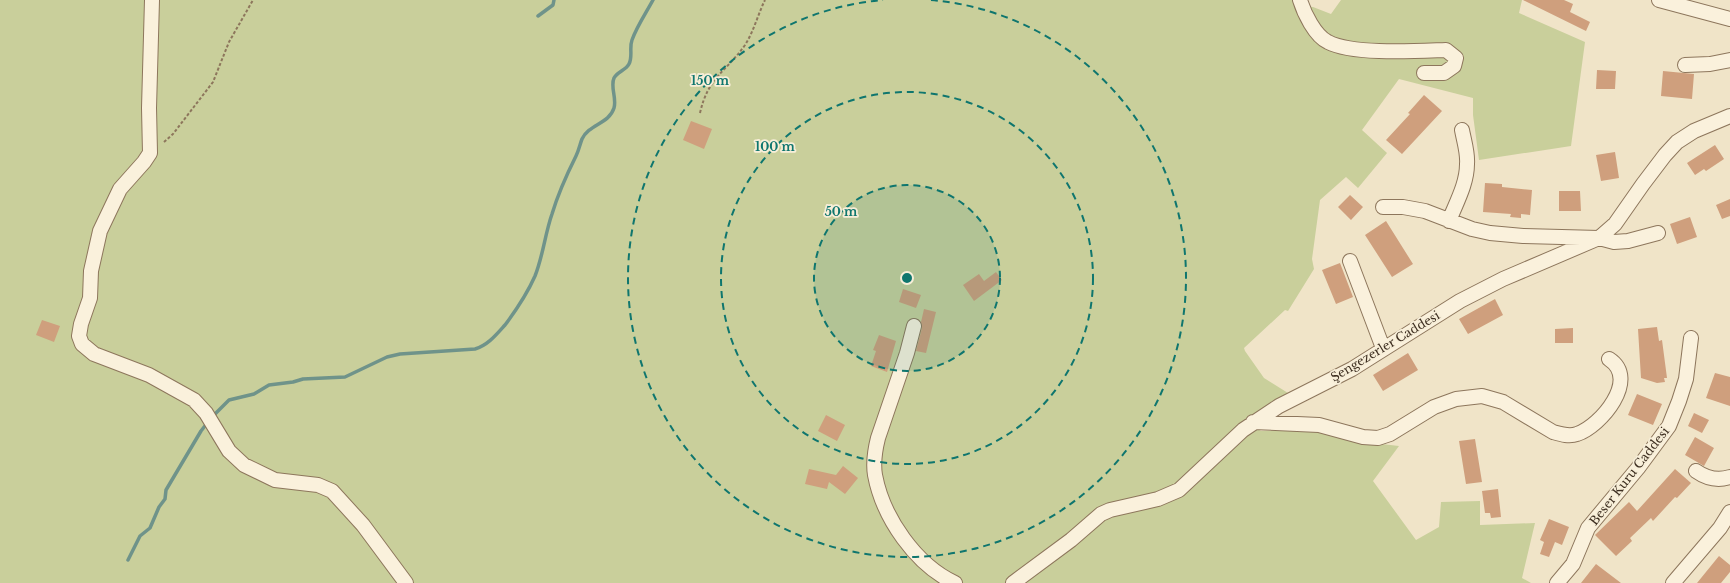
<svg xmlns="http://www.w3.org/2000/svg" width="1730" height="583" font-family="'Libre Baskerville',serif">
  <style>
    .green { fill: #c9cf9b }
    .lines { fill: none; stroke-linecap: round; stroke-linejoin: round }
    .stream { stroke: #6f938a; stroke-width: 3.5 }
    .building { fill: #cf9f7d }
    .minor-casing { stroke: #8d765c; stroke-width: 16 }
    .path { stroke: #8d765c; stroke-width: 2; stroke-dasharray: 3 2; stroke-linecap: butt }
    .minor { stroke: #faf1dc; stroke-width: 14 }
    .ring { fill: none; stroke: #0f766e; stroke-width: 2; stroke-dasharray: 7 5 }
    .labels { text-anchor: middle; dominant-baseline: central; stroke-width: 3.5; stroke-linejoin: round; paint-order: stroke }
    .street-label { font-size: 12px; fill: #3d2e20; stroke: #f7eed8 }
    .centre { fill: #0f766e; stroke: #f7eed8; stroke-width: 2 }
    .ring-label { font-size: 12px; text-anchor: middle; font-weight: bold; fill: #0f766e; stroke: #f7eed8; stroke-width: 3.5; stroke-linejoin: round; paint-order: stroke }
  </style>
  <rect width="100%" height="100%" fill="#f0e4c8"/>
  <path class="green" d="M0 0H1295L1301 6 1313 7 1331 14 1341 0H1522L1519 13 1585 42 1571 146 1479 160 1473 115V98L1399 79 1362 130 1387 153 1358 188 1346 177 1320 200 1312 259 1314 269 1288 311 1285 310 1244 348 1245 351 1264 378 1288 393 1244 421 1261 431 1320 430 1355 441 1399 446 1373 481 1416 540 1439 527 1441 502 1480 501V525L1535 523 1522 578 1531 583H0Z"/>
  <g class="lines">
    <path class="stream" d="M538 16 553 5 554 0
      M212 417 229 400 254 394 269 385 293 382 303 379 345 377 387 357 400 354 475 349C488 345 496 335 505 325 517 309 527 294 535 276 543 256 545 234 552 214 558 194 567 174 576 156 579 150 580 144 582 139 589 124 609 124 614 108 617 98 610 87 614 78 617 72 626 70 629 64 633 56 629 48 632 40 637 26 646 13 653 0
      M128 560 140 536 150 528 159 507 165 499 166 490 201 431 208 422"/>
  </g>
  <path class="building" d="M1523 0H1564L1573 4 1570 12 1590 22 1586 31Z
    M1597 70 1616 71 1615 89H1596Z
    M1663 71 1694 74 1692 99 1661 96Z
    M1424 95 1442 111 1402 154 1386 140 1410 114 1408 113Z
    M691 121 712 129 704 149 683 140Z
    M1715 145 1724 159 1706 171 1704 169 1695 175 1687 163Z
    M1615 152 1619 178 1601 181 1596 155Z
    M1485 183 1502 184V187L1532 190 1530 215 1521 214V218L1510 217 1511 214 1483 212Z
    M1559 191H1580L1581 211H1559Z
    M1350 195 1363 207 1351 220 1338 207Z
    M1730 199V216L1722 219 1716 205Z
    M1690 217 1697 237 1677 244 1670 224Z
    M1386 221 1413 264 1392 277 1365 235Z
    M1340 263 1353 297 1336 304 1322 270Z
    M996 272 1002 280 974 301 963 285 979 274 984 281Z
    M903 289 921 295 916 308 899 302Z
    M1495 299 1503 315 1468 334 1459 319Z
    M924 309 936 312 926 353 916 351 922 328 921 322Z
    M42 320 60 326 54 342 36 335Z
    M1657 327 1659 341 1662 340 1667 378H1664L1665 382 1657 383 1641 378 1638 329Z
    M1573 328V343H1555V329Z
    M879 335 896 341 887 372 871 366 876 351 873 350Z
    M1408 353 1418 370 1383 391 1373 375Z
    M1715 373 1730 377V406L1706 398Z
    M1637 394 1662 404 1653 425 1628 415Z
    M1694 413 1709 420 1702 433 1688 426Z
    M826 415 845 425 837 441 818 431Z
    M1695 437 1714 448 1704 466 1685 455Z
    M1475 439 1482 482 1466 484 1459 441Z
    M843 466 858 478 845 494 829 482 827 489 805 484 809 469 836 475Z
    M1675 469 1691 483 1677 498 1675 497 1653 521 1651 518 1630 538 1632 541 1616 556 1595 535 1629 502 1637 511Z
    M1498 489 1501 517 1491 518 1490 513H1485L1482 491Z
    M1549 519 1569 527 1562 545 1555 542 1549 557 1540 554 1544 542 1540 540Z
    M1719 556 1730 565V572L1721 583H1697Z
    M1596 564 1621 583H1581Z"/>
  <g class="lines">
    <defs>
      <path id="minor" d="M152 0 149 108 150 153 144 162 120 189 100 231 91 271 90 298 81 324 79 336 82 344 94 354 149 375 194 400 206 413 229 451 244 465 275 480 318 485 332 491 363 525 406 583
        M1300 0C1304 13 1315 36 1328 42 1353 55 1417 51 1446 50L1456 58 1454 66 1444 73H1424
        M1659 0 1730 19
        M1685 65 1710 64 1730 60
        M1383 207H1403L1425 211 1472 229 1490 233 1523 236 1599 238 1614 242 1628 241 1658 233
        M1449 221C1456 203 1467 184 1467 164 1468 153 1464 141 1462 130
        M1350 261 1383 348
        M914 326 907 353 878 438C875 450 873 463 875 475 883 518 916 565 955 583
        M1253 422 1319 425 1363 437 1378 438 1390 434 1434 407 1456 399 1482 396 1503 402 1553 432C1560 434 1569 437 1577 434 1601 426 1640 379 1609 359
        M1696 471C1706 478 1718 481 1730 477
        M1013 583 1071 540 1101 514 1110 510 1158 499 1179 490 1243 430 1279 406 1352 369 1460 301 1503 279 1599 238 1615 224 1643 184 1665 155 1677 142 1694 131 1730 116
        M1557 583 1573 564 1588 528 1638 468 1669 426 1679 401 1686 379 1691 338
        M1673 583 1720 528 1730 512"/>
    </defs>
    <use href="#minor" class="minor-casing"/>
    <path class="path" d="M700 113C708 77 726 72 745 45 754 31 758 14 765 0
      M164 142 173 134 213 82 229 42 253 0"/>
    <use href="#minor" class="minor"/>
  </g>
  <circle cx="907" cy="278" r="93" fill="#0f766e" fill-opacity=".12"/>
  <g class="ring">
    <circle cx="907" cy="278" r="93"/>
    <circle cx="907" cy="278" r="186"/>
    <path d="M931 0A279 279 0 1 1 883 0"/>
  </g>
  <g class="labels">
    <g class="street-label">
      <text transform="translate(1385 346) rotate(-31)">Şengezerler Caddesi</text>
      <text transform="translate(1629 476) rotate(-52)">Beser Kuru Caddesi</text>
    </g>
  </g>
  <circle cx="907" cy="278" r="6" class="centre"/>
  <g class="ring-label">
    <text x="710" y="85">150 m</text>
    <text x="775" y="151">100 m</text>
    <text x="841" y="216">50 m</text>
  </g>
</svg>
